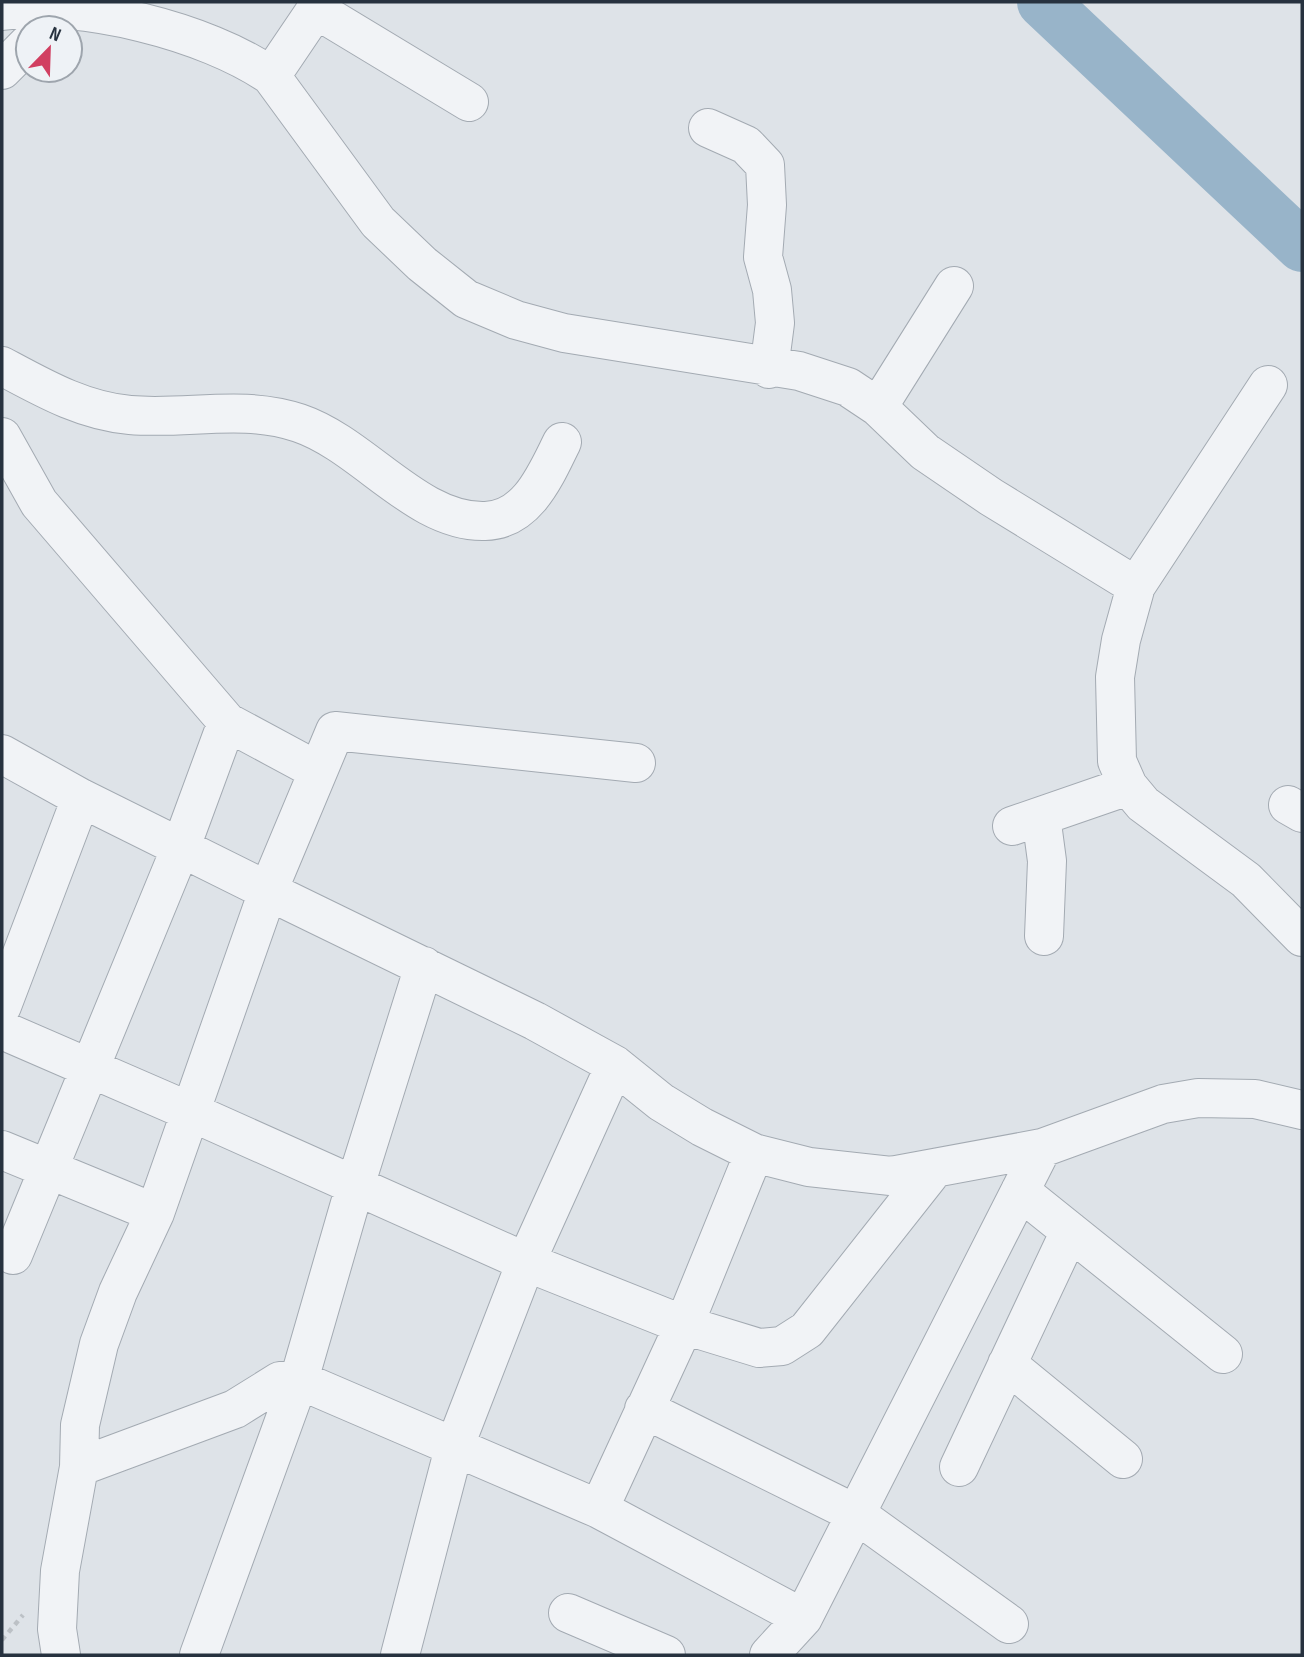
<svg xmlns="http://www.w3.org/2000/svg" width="1304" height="1657" font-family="'Sofia Sans Condensed',sans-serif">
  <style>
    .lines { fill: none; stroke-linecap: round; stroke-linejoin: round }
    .river { stroke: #98b4c9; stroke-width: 52 }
    .minor-casing { stroke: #a3aab2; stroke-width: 40 }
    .path { stroke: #bcc1c6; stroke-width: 4.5; stroke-dasharray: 5 5; stroke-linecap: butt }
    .minor { stroke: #f1f3f6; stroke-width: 38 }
  </style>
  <rect width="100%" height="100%" fill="#dee3e8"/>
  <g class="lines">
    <path class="river" d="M1043 2 1302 246"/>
    <defs>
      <path id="minor" d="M315 9 469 102
        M2 11C81 0 206 31 271 76L378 222 422 264 466 299 516 320 564 333 799 371 848 387 878 407 925 452 991 497 1136 586
        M2 70 28 44
        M271 76 321 2
        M708 128 746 145 765 165 767 205 763 257 772 290 775 323 769 369
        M2 366C43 388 83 411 130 415 188 420 242 404 299 423 364 445 417 523 485 521 528 520 546 474 562 442
        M1268 385 1136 586 1121 640 1115 677 1117 761 1128 786 1143 804 1246 880 1302 937
        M878 407 954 286
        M2 437 39 503 227 722 318 771
        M2 754 81 798 268 891 535 1021 615 1065 661 1102 702 1127 754 1153 809 1167 891 1176 1042 1148 1163 1104 1198 1098 1255 1099 1302 1110
        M1288 805 1302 813
        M1041 816 1047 861 1044 936
        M1012 826 1128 786
        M2 1006 81 798
        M2 1030 191 1112 526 1262 684 1325 759 1348 782 1346 807 1330 934 1169
        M2 1150 155 1213
        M1020 1191 1223 1354
        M13 1255 181 847 227 722
        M1007 1364 1123 1459
        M644 1409 856 1514 1009 1624
        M79 1467 235 1409 280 1381 299 1380 599 1509 803 1618
        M959 1467 1070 1231
        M599 1509 684 1325 754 1153
        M568 1613 666 1655
        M61 1655 57 1629 60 1571 79 1467 80 1425 99 1344 118 1292 155 1213 268 891 335 731 636 763
        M199 1655 299 1380 355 1186 424 966
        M400 1655 454 1448 526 1262 615 1065
        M769 1655 803 1618 1042 1148"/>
    </defs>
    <use href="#minor" class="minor-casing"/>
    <path class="path" d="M2 1640 23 1615"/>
    <use href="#minor" class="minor"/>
  </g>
  <rect width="1304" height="1657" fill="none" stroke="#27323f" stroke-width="7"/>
  <g transform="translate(49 49) rotate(23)"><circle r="33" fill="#eef2f6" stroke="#9ea5ad" stroke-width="2"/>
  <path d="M0-5L12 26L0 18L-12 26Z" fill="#d13f61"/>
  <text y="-10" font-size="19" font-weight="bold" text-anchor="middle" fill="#27323f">N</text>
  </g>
</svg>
